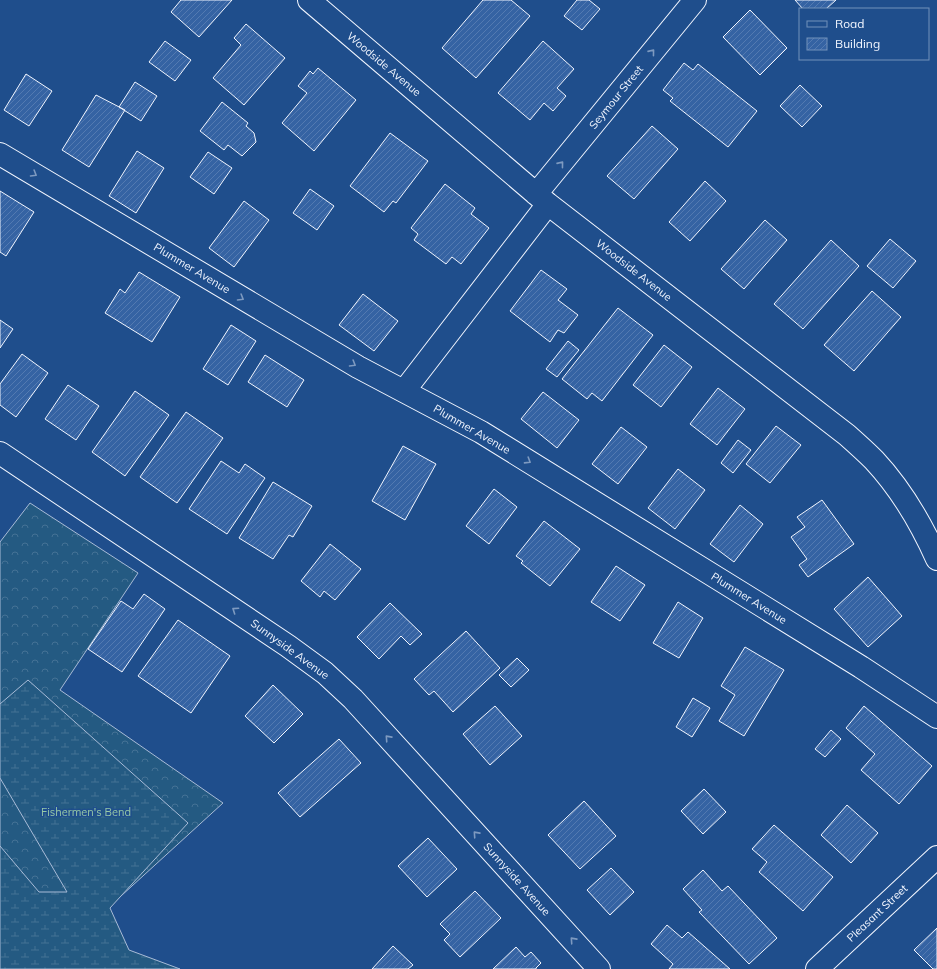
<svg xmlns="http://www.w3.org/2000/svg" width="937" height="969" font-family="Mulish,sans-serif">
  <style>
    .forest { fill: url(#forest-crowns); stroke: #a8bbd7 }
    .wetland { fill: url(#wetland-marsh); stroke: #a8bbd7 }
    .building { fill: url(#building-hatch); stroke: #f2f6ff }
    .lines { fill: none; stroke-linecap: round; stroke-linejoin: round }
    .street-casing { stroke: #f2f6ff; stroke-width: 24 }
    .secondary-casing { stroke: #f2f6ff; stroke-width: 24 }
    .street { stroke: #1f4e8c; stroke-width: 22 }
    .secondary { stroke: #1f4e8c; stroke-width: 22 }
    .oneway { stroke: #7e9ac0 }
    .labels { text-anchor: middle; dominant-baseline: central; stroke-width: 3; stroke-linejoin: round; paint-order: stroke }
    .street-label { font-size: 11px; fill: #f2f6ff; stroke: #1f4e8c }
    .park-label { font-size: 11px; fill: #97c8a6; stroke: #1f4e8c }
  </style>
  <defs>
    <pattern id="forest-crowns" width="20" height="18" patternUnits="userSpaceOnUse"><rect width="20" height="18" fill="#245a82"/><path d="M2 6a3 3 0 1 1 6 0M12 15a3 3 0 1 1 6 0" fill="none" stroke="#447295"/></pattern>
    <pattern id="wetland-marsh" width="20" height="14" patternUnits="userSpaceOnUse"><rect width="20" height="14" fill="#245a82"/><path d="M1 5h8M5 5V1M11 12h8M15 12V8" fill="none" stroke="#447295"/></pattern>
    <pattern id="building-hatch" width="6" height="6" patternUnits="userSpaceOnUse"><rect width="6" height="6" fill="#3563a3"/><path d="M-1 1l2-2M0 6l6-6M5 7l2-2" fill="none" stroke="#537ab1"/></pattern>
  </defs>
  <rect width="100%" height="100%" fill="#1f4e8c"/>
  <path class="forest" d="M30 503 138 573 60 690 223 803 87 927 0 969V542Z"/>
  <path class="wetland" d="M28 680 188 823 110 908 129 950 180 969H0V846L39 892H67L0 778V704Z"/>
  <path class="building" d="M181 0H232L199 37 171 12Z
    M483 0H511L530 16 476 78 442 48Z
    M577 0H589L600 9 582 30 564 16Z
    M795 0H836L826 9H803Z
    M750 10 787 48 760 75 723 37Z
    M246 24 285 58 244 105 213 78 241 45 234 38Z
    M165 41 191 60 175 81 149 62Z
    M543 41 574 69 557 88 566 96 553 111 544 103 530 120 498 93Z
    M684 63 693 70 698 64 757 111 728 147 670 101 673 98 663 90Z
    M318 68 356 100 314 151 282 123 307 93 298 86 310 71 313 74Z
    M26 74 52 91 29 126 4 110Z
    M135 82 157 96 141 121 119 107Z
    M800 85 822 106 802 127 780 106Z
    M96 95 125 110 89 167 62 150Z
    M222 102 248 123 246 126 254 133 256 142 242 156 228 145 224 150 200 131Z
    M652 126 678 149 634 199 607 176Z
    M390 133 428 161 396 203 393 201 384 212 350 186Z
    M137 151 164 168 136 213 109 196Z
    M208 152 232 168 214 194 190 177Z
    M705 181 726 201 690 241 669 222Z
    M445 184 475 208 471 214 489 228 461 264 452 257 446 264 414 240 418 234 411 228Z
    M310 189 334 206 317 230 293 213Z
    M0 191 34 212 6 256 0 252Z
    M244 201 269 220 234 267 209 248Z
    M765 220 787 240 744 289 721 269Z
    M890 239 916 261 893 288 867 266Z
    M831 240 859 266 803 329 774 304Z
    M541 270 567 289 558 300 578 315 564 333 558 330 550 342 510 311Z
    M139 272 180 297 152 342 105 313 120 289 125 293Z
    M872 291 901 317 854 371 824 345Z
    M363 294 398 321 374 351 339 325Z
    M618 308 653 335 602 401 592 393 587 399 562 379Z
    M0 320 13 329 0 348Z
    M231 325 256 341 228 385 203 369Z
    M568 341 579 350 557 377 546 369Z
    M664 345 692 367 661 407 633 385Z
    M22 354 48 373 16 417 0 405V384Z
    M265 355 304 380 287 407 248 382Z
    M68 385 99 406 76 440 45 419Z
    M718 388 745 409 717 445 690 424Z
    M135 391 169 415 125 476 92 452Z
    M543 392 579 420 557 448 521 419Z
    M186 412 223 438 177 503 140 477Z
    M776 426 801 445 770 483 746 464Z
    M621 427 647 447 618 484 592 464Z
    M738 440 751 450 733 473 721 463Z
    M403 446 436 464 405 520 372 501Z
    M221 461 239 473 245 464 265 478 227 534 189 509Z
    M678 469 705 490 675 529 648 508Z
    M273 482 312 506 293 537 289 535 273 559 239 538Z
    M494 489 517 507 489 544 466 526Z
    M822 500 854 544 808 577 799 565 807 559 791 537 805 527 797 517Z
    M740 505 763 524 734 562 710 544Z
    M544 521 580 549 550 586 521 563 523 561 516 556Z
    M330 544 361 569 335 600 324 591 320 597 301 581Z
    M616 566 645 585 620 621 591 602Z
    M868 577 902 616 868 647 834 609Z
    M144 594 165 609 122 672 88 649 121 601 133 609Z
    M678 602 703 618 679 658 653 643Z
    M390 603 422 634 410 645 401 636 379 659 357 637Z
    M178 620 230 656 191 713 138 676Z
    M466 631 500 668 453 712 434 691 429 695 414 679Z
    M745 647 784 670 744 736 719 721 735 695 721 686Z
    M517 658 529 670 511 687 499 675Z
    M273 685 303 714 274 743 245 716Z
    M693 698 710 708 692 737 676 727Z
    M495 706 522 736 490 765 463 734Z
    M864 706 932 766 899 804 861 770 875 754 846 728Z
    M831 730 841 739 825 757 815 749Z
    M339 739 361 763 300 817 278 793Z
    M704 789 726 812 703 834 681 811Z
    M584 801 616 836 580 869 548 835Z
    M847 805 878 833 851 863 821 835Z
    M774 825 833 877 803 911 759 872 767 862 752 849Z
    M428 838 457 869 427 897 398 866Z
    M611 868 634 892 610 915 587 890Z
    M703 870 722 891 728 886 777 938 749 964 699 912 702 910 683 889Z
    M475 891 501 918 460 957 444 940 450 934 440 924Z
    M667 925 682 938 688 932 730 969H669L673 964 651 944Z
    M937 928V969H933L914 950Z
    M393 946 413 965 408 969H372Z
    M516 947 525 957 531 952 541 963 536 968V969H493Z"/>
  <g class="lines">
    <defs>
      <path id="street" d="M309 0 548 204 847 435C856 443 865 451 874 460 901 489 921 523 937 559
        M0 154 358 367 481 432 861 667 937 717
        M536 194 695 0
        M404 391 548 204
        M0 453 288 646 325 673 353 699 599 969"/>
      <path id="secondary" d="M817 969 937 857"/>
    </defs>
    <use href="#street" class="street-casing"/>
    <use href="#secondary" class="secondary-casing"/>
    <use href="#street" class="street"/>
    <use href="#secondary" class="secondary"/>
  </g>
  <defs><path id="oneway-chevron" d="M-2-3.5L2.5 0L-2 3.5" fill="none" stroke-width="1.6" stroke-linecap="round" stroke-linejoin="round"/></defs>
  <g class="oneway">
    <use href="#oneway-chevron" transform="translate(652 52) rotate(-51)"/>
    <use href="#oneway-chevron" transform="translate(561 164) rotate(-51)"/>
    <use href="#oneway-chevron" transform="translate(34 174) rotate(31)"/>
    <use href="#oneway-chevron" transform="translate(241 298) rotate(31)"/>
    <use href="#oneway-chevron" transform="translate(353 364) rotate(31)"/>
    <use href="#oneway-chevron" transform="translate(528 461) rotate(32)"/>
    <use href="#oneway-chevron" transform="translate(235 610) rotate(-146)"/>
    <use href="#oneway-chevron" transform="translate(388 738) rotate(-132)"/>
    <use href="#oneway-chevron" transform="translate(476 834) rotate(-132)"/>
    <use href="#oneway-chevron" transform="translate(573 940) rotate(-132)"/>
  </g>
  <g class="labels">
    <g class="street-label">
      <text transform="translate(384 64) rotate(40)">Woodside Avenue</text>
      <text transform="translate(616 97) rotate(-51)">Seymour Street</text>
      <text transform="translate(192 268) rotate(31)">Plummer Avenue</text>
      <text transform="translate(634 270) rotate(38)">Woodside Avenue</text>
      <text transform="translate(472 429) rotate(30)">Plummer Avenue</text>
      <text transform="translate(749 598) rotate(32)">Plummer Avenue</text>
      <text transform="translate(290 649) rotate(36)">Sunnyside Avenue</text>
      <text transform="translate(517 879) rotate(48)">Sunnyside Avenue</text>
      <text transform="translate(877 913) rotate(-43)">Pleasant Street</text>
    </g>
    <g class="park-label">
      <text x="86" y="812">Fishermen's Bend</text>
    </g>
  </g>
  <rect x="799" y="8" width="130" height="52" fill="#1f4e8c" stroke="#7391ba"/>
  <rect x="807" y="21" width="20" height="6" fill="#1f4e8c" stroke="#7391ba"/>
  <text x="835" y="28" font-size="12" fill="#f2f6ff">Road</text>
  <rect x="807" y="38" width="20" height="12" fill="url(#building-hatch)" stroke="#7391ba"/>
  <text x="835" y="48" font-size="12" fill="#f2f6ff">Building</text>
</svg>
